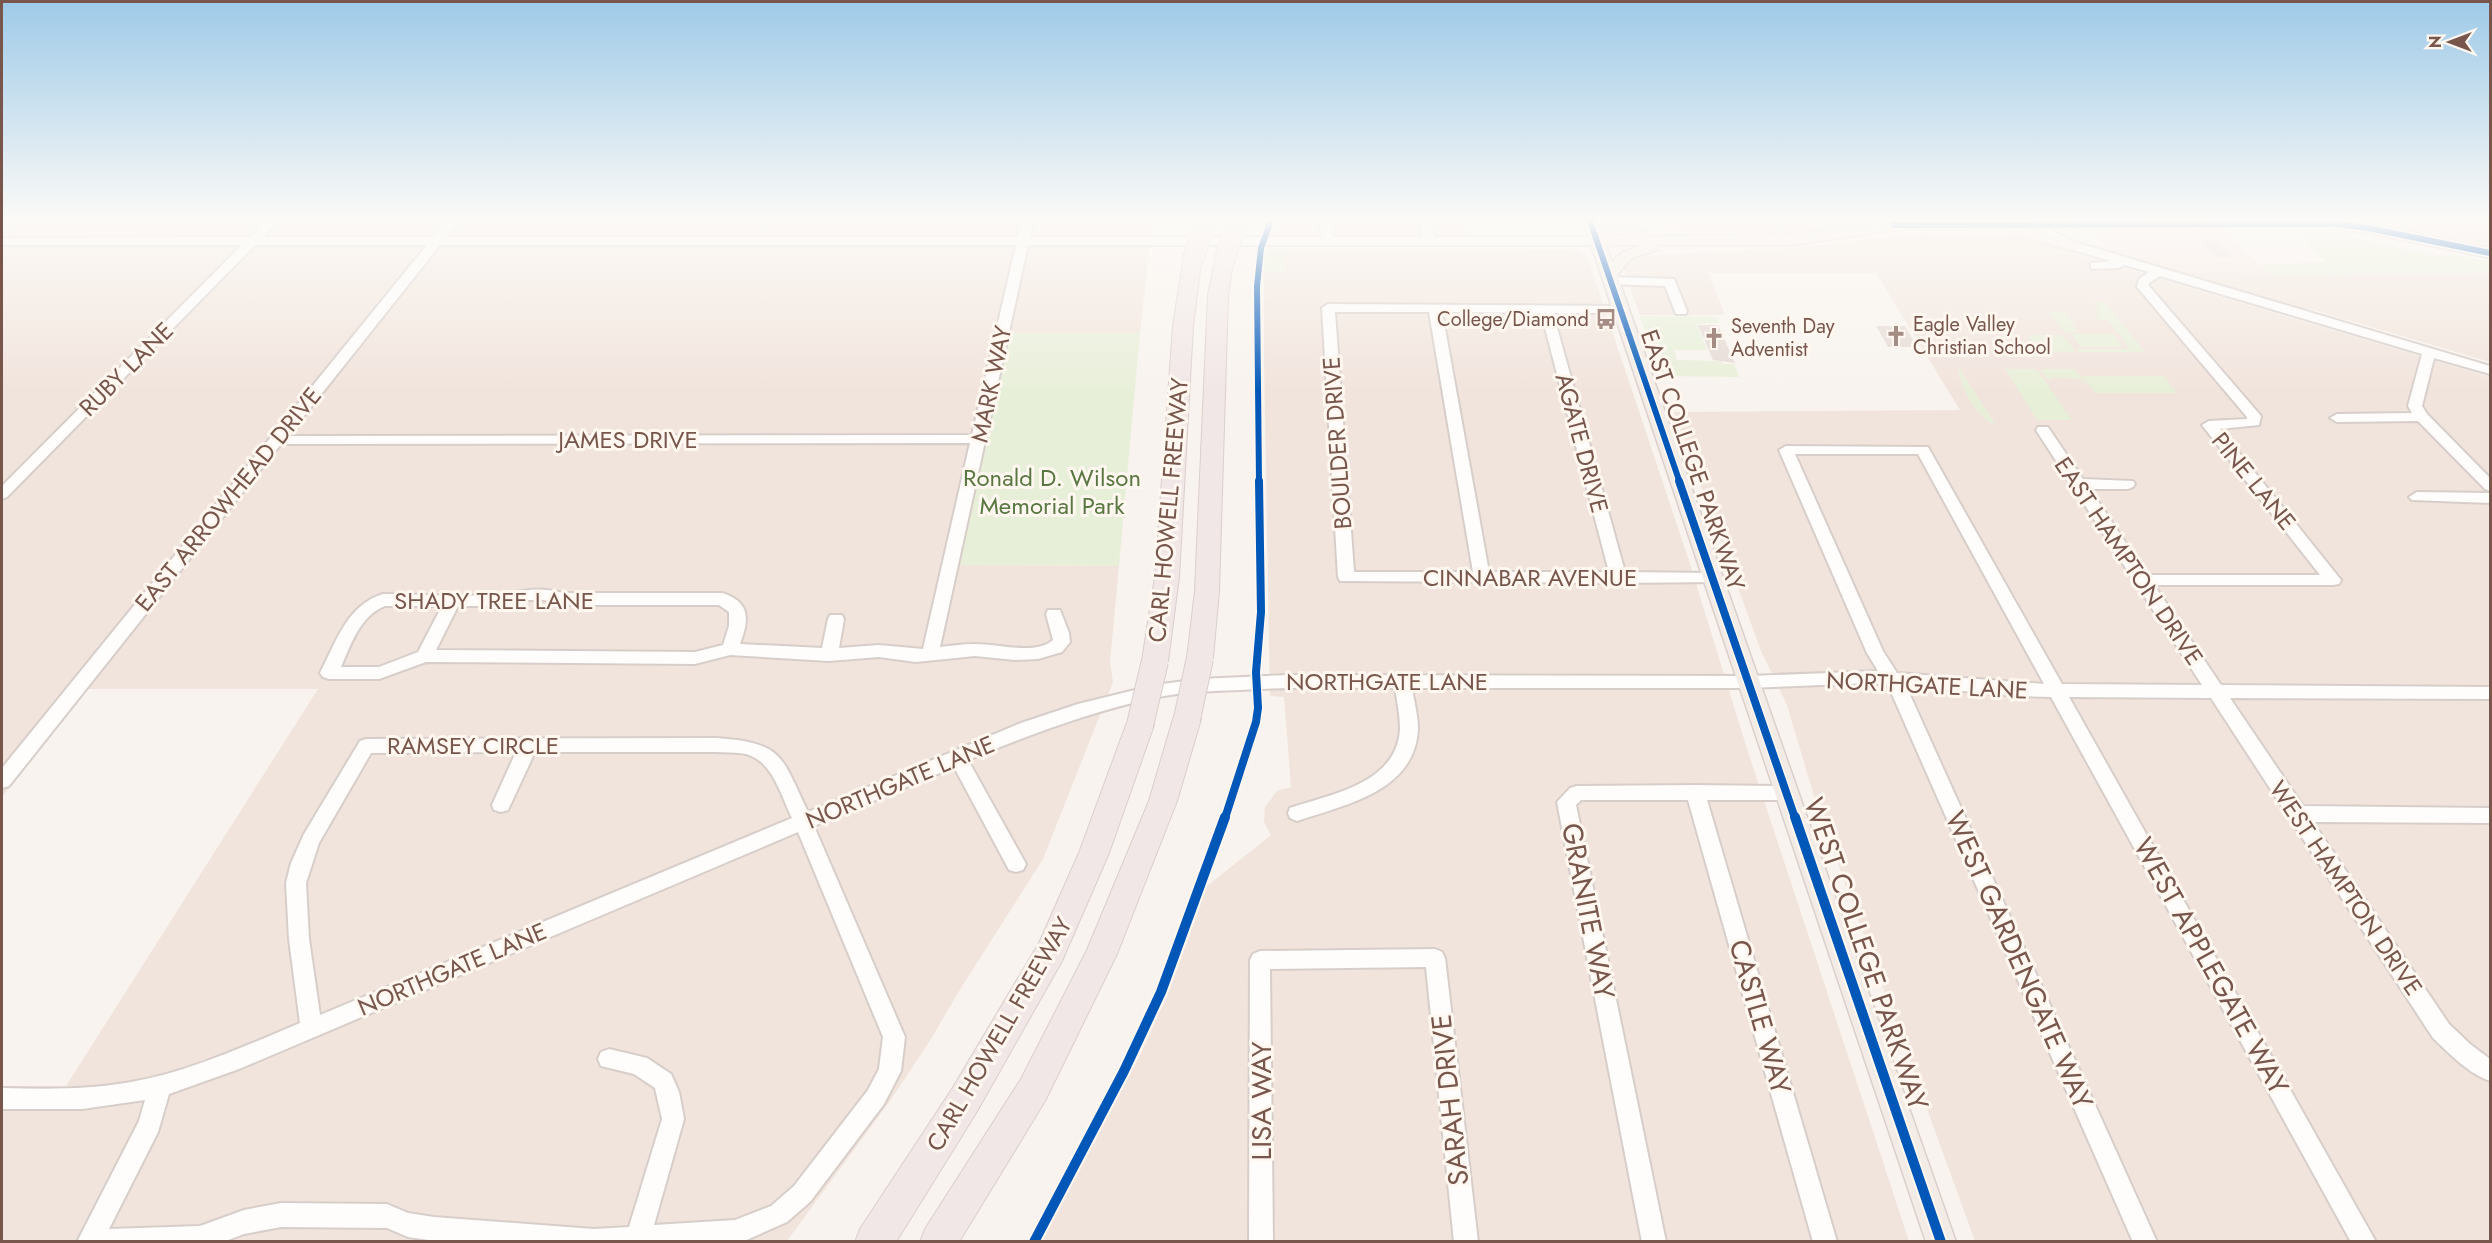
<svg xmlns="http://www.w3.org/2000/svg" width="2492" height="1243" font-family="Jost,sans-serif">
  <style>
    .residential { fill: #f1e4dc }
    .commercial { fill: #f7e7e2 }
    .green { fill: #e8efd9 }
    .building { fill: #e5dad5 }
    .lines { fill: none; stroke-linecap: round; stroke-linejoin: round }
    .minor-casing { stroke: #d7ceca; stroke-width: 4 }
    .major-casing { stroke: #dacfcb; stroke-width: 3 }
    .highway-casing { stroke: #dacfcb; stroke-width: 2 }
    .minor { fill: #fefdfc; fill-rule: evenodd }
    .major { fill: #f3ece6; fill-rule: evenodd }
    .highway { fill: #f1e7e6; fill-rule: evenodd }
    .highway-bridge-far1-casing { stroke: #dacfcb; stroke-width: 22; stroke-linecap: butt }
    .highway-bridge-casing { stroke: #dacfcb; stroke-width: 28; stroke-linecap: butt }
    .highway-bridge-far1 { stroke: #f1e7e6; stroke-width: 20 }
    .highway-bridge { stroke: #f1e7e6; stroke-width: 26 }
    .cycleway-far2-casing { stroke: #fff7f0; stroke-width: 9 }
    .cycleway-far1-casing { stroke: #fff7f0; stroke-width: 11 }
    .cycleway-casing { stroke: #fff7f0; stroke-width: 14 }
    .cycleway-far2 { stroke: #0057b8; stroke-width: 6 }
    .cycleway-far1 { stroke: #0057b8; stroke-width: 8 }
    .cycleway { stroke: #0057b8; stroke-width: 10 }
    .labels { text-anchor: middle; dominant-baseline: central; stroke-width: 6; stroke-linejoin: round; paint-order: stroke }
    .far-poi-label { font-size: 20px; fill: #78564c; stroke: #fff7f0; text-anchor: start }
    .street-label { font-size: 24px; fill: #78564c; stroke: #fff7f0 }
    .park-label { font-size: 24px; fill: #597741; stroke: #fff7f0 }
    .near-street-label { font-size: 28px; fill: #78564c; stroke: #fff7f0 }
  </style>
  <rect width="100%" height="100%" fill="#f8f3ee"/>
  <path class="residential" d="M2 218H1153L1140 333H1010L961 565 1119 566 1110 662 1113 682 1043 859 959 991 931 1039 892 1098 787 1241H2V1086H66L318 689H87L2 797Z
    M1281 218H1464L1468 236 1269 237Z
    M1612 218H1897L1812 232 1774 235 1642 230 1625 226Z
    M2362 218H2490V246L2367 220Z
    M1925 232 2016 236 2490 377V1241H1975L1817 806 1787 705 1761 651 1674 412 1960 410 1876 273H1708L1725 315H1640L1624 269 1631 259 1641 256 1791 248Z
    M1284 249 1572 250 1587 256 1689 561 1748 752 1909 1241 1037 1242 1051 1224 1142 1051 1171 986 1207 886 1271 835 1264 822 1265 807 1277 791 1291 787 1284 697 1270 696 1264 357V272H1285Z
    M2183 272 2490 273V362L2310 309H2303Z"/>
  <path class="commercial" d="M2093 230H2225L2267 272H2183L2110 251Z"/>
  <path class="green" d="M2328 236 2359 238 2436 256 2451 254 2490 261V273L2269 274 2260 265 2325 262 2301 238Z
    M1264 249H1284L1286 272H1264Z
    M2094 302H2105L2145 352H2079L2077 349H2130L2108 320H2098L2094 315H2099L2095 309H2099Z
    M2048 311 2065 312 2075 324H2071L2078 332H2065Z
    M1640 316 1716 317 1719 323 1697 324 1707 350H1674L1677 360 1721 361 1723 364H1734L1739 377 1661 376Z
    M1010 333H1140L1119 566 960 565Z
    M2071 334H2113L2123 347H2081Z
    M2028 335H2062L2077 353 2037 350Z
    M2005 369H2037L2072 420H2037Z
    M2040 369H2075L2089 388 2080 379 2051 377 2052 380H2048Z
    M1958 371H1961L1995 424C1975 417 1963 390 1958 371Z
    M2082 376H2164L2177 393H2095Z"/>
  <path class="building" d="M2201 241H2217L2233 257H2216Z
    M1698 325H1718L1735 363 1713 360Z
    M1876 326H1905L1917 347H1888Z"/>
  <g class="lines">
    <defs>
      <path id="minor" d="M7 218H20L6 231H2V222Z
        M269 218H281L263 237H433L449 218H461L446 237H1018L1022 218H1034L1030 237H1321L1320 218H1332L1333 237H1422L1418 218H1430L1434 237H1598L1604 241 1598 245H1028L940 647C951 646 962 644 974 644 995 643 1036 656 1053 640L1046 614 1048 610H1060L1069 633 1070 642 1062 652 1038 659 1015 660 975 656 916 662 879 657 829 661 730 655 695 664 426 662 379 679H329L323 677 320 673C336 642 347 605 383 594 421 594 462 598 500 594 529 591 533 586 564 593H722C751 602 749 620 740 644L822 648 828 619 830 615H842L844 619 839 648 879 645 923 649 970 443 281 444 9 786 2 788V768L427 245H255L7 497 2 499V486L242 245H2V238L249 237ZM440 245H1016L972 435 288 436ZM528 600H544L564 605H719L729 612V626L723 645 695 652 436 650 458 606H500ZM385 606H442L418 652 379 667H341C351 644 360 616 385 606Z
        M2029 218H2041L2054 232 2078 243 2490 366V374L2434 358 2422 406 2427 414 2490 478V491L2485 489 2418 421 2337 422 2330 418 2337 414 2412 413 2408 406 2422 354 2160 276 2149 283V286L2261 416 2259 425 2220 429 2341 580 2339 584 2333 585H2154L2221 685 2490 687V699L2230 698 2303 806 2490 808V823L2313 822 2449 1024 2470 1044 2490 1059V1081C2469 1074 2450 1054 2433 1038L2211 698 2069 697 2376 1242H2351L2051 697 2018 696 1906 686 2157 1242H2133L1891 692 1887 685 1870 683 1749 688H1412C1414 701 1418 715 1418 729 1415 792 1344 805 1297 821L1290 818 1288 813 1290 808C1331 794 1397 784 1400 729 1400 715 1397 701 1395 688 1343 687 1292 687 1240 690 1211 691 1182 692 1154 698 1089 712 1029 735 968 760L1026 864 1023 870 1016 872 1009 870 954 767 814 826 905 1037 901 1071 884 1104 810 1202 787 1222 742 1242H442L408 1237 387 1228 281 1227 244 1234 223 1242H77L139 1121 145 1100 82 1109H2V1088C45 1089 88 1090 131 1082 189 1072 245 1046 300 1023L289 939 286 883 291 863 304 834 360 741 366 739 717 738C784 743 781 756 808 812L1021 723 1078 704 1155 685 1199 679 1288 675 1749 676 1878 671 1867 653 1779 450 1786 446 1928 447 2062 684 2202 685 2036 430 2038 427H2048L2083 479 2133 481 2135 484 2133 487 2128 489H2090L2147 575H2320L2202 425 2209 421 2247 419V417L2137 287 2139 279 2149 272 2124 265 2118 268 2091 269V263L2111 261C2078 251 2051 247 2029 218ZM1795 454H1918L2044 684 1897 673 1883 651ZM516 752 492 805 494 810 501 812 508 810 535 752H717C726 753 737 752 746 754 773 761 781 796 792 818L320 1015 309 939 306 883 319 843 371 753ZM798 832 883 1037 879 1069 868 1090 794 1186 771 1206 735 1220 654 1225 684 1119 679 1092 671 1074 647 1058 609 1049 601 1052 598 1059 601 1066 634 1074 655 1088 662 1119 629 1227 594 1229 434 1217 408 1213 387 1204 281 1203 244 1210 200 1226 109 1229 158 1132 169 1094 239 1069Z
        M2347 218H2359L2364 226 2358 230 2354 229Z
        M1611 277 1674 279 1687 311 1686 314H1676L1665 286 1607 284 1605 281 1607 278Z
        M1328 304 1626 306 1627 309 1621 313H1553L1625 572 1713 573 1719 574 1721 578 1719 582 1619 583 1340 581 1338 577 1322 308ZM1335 312H1429L1473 572H1354ZM1442 312 1541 313 1609 572H1489Z
        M2417 492 2490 493V503L2412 500 2409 497Z
        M1695 785 1788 786 1795 788 1797 793 1795 798 1788 800H1707L1837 1242H1813L1688 800H1581L1576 805 1666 1242H1642L1557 802 1570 788 1577 786Z
        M1435 949 1442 952 1445 958 1478 1242H1454L1426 967 1270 969 1273 1242H1249L1250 960 1253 954 1260 951Z"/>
      <path id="major" d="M1582 218H1612L1624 226 1646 231 1647 236 1792 235 1910 220 2319 219 2368 223 2490 248V258L2368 233 2319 227 2021 228 2079 243 2082 246 2074 251 2009 234 2006 231 2008 228H1910L1792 245H1659L1658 250 1632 258 1617 275 1956 1242H1926ZM1597 221 1614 232 1631 236H1603ZM1642 245 1622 252 1612 262 1606 246Z"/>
      <path id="highway" d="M1192 256 1199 258 1201 262 1193 326 1179 577 1168 661 1164 668 1155 671 1146 668 1142 661 1155 577 1173 326 1183 262 1185 258Z
        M1224 256 1231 258 1233 262 1228 295 1219 591 1213 658 1209 665 1200 667 1191 665 1187 658 1195 591 1208 295 1215 262 1217 258Z
        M1187 709 1197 712 1201 719 1177 801 1117 954 1045 1101 959 1242H920L925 1229 1021 1079 1087 950 1149 801 1173 719 1177 712Z
        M1140 715 1150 718 1154 725 1109 853 1062 961 976 1113 896 1242H855L860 1229 952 1089 1039 943 1079 853 1126 725 1130 718Z"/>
    </defs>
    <use href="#minor" class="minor-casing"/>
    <use href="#major" class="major-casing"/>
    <use href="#highway" class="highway-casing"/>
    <use href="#minor" class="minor"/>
    <use href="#major" class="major"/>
    <use href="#highway" class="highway"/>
    <defs>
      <path id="highway-bridge-far1" d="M1192 262 1205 223
        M1224 262 1236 223"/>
      <path id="highway-bridge" d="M1187 719 1200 658
        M1140 725 1155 661"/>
    </defs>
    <use href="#highway-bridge-far1" class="highway-bridge-far1-casing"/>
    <use href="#highway-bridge" class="highway-bridge-casing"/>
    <use href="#highway-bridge-far1" class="highway-bridge-far1"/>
    <use href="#highway-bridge" class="highway-bridge"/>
    <defs>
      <path id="cycleway-far2" d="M1589 218 1680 483
        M1894 225 2337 224 2368 228 2490 253
        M1259 483 1257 286 1261 248 1272 218"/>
      <path id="cycleway-far1" d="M1679 481 1795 818
        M1225 818 1256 722 1258 708 1256 672 1261 612 1259 481"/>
      <path id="cycleway" d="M1795 817 1941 1242
        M1034 1242 1124 1071 1161 992 1225 817"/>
    </defs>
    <use href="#cycleway-far2" class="cycleway-far2-casing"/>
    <use href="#cycleway-far1" class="cycleway-far1-casing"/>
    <use href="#cycleway" class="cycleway-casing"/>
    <use href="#cycleway-far2" class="cycleway-far2"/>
    <use href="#cycleway-far1" class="cycleway-far1"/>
    <use href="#cycleway" class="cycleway"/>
  </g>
  <linearGradient id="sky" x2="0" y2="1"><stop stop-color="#9ecae8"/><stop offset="0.56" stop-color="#fcfaf7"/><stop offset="1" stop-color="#fcfaf7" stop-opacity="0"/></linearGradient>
  <rect width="2492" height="392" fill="url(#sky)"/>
  <defs>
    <symbol id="bus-bare" viewBox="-9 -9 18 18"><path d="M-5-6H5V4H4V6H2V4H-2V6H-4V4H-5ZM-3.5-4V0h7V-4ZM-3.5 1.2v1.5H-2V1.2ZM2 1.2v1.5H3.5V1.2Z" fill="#a58d85" stroke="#fff7f0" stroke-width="2.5" paint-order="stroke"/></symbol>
    <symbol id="church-bare" viewBox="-9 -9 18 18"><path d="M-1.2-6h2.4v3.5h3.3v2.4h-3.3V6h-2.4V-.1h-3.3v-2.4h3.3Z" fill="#a58d85" stroke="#fff7f0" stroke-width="2.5" paint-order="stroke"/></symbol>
  </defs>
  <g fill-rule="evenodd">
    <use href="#bus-bare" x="1591" y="304" width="30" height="30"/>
    <use href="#church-bare" x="1881" y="321" width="30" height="30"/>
    <use href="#church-bare" x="1699" y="323" width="30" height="30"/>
  </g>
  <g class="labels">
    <g class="far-poi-label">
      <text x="1589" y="319" text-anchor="end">College/Diamond</text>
      <text x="1913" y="324">Eagle Valley<tspan x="1913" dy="23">Christian School</tspan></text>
      <text x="1731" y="326">Seventh Day<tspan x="1731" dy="23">Adventist</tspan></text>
    </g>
    <g class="street-label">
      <text transform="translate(126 369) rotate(-45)">RUBY LANE</text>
      <text transform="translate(991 384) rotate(-78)">MARK WAY</text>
      <text x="628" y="439">JAMES DRIVE</text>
      <text transform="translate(1337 443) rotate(-94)">BOULDER DRIVE</text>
      <text transform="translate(1582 443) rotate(75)">AGATE DRIVE</text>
      <text transform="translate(1693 460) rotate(71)">EAST COLLEGE PARKWAY</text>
      <text transform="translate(2254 481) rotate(51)">PINE LANE</text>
      <text transform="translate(228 499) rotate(-51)">EAST ARROWHEAD DRIVE</text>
      <text transform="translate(1168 510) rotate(-85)">CARL HOWELL FREEWAY</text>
      <text transform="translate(2129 561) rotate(56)">EAST HAMPTON DRIVE</text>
      <text x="1530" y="577">CINNABAR AVENUE</text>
      <text x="494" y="600">SHADY TREE LANE</text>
      <text x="1387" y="681">NORTHGATE LANE</text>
      <text transform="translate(1927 685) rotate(3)">NORTHGATE LANE</text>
      <text x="473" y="745">RAMSEY CIRCLE</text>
      <text transform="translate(900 782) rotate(-23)">NORTHGATE LANE</text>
      <text transform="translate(2346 888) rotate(56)">WEST HAMPTON DRIVE</text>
      <text transform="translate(452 969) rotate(-23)">NORTHGATE LANE</text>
      <text transform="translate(999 1034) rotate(-60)">CARL HOWELL FREEWAY</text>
    </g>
    <g class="park-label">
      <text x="1052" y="477">Ronald D. Wilson<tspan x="1052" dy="28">Memorial Park</tspan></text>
    </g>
    <g class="near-street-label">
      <text transform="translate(1588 911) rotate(79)">GRANITE WAY</text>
      <text transform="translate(1866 954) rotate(71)">WEST COLLEGE PARKWAY</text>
      <text transform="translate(2019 960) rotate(66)">WEST GARDENGATE WAY</text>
      <text transform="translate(2211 966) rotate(61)">WEST APPLEGATE WAY</text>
      <text transform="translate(1760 1017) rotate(74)">CASTLE WAY</text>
      <text transform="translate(1450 1100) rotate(-96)">SARAH DRIVE</text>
      <text transform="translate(1261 1101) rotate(-90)">LISA WAY</text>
    </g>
  </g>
  <rect width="2492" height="1243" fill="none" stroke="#78564c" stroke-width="6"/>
  <g transform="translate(2450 42) rotate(270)" stroke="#fff7f0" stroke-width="4.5" paint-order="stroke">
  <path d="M0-4.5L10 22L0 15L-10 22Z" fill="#78564c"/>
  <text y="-9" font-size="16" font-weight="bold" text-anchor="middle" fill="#78564c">N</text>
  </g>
</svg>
